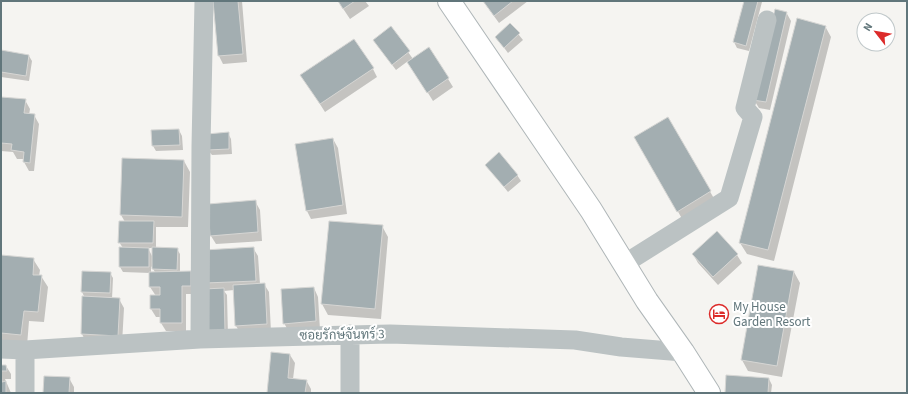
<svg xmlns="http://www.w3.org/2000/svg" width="908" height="394" font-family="'Source Sans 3',Sarabun,sans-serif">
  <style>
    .shadow { fill: #0003; fill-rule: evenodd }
    .building { fill: #a3aeb1; stroke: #d6d6d4 }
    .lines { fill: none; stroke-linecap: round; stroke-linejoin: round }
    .major-casing { stroke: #afb6b8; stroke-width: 24 }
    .minor { stroke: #bbc2c3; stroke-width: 19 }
    .major { stroke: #fff; stroke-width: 22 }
    .labels { text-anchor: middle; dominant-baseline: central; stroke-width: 4; stroke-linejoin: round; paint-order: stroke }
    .poi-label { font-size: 13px; fill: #61767b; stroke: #fff; text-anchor: start }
    .street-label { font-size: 13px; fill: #61767b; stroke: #fff }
  </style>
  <rect width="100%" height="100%" fill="#f5f4f1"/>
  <path class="shadow" d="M214 1H242L247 62 223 64 219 56Z
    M338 1H365L369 6 350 19Z
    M483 1H528L499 23Z
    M745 1 762 2 749 51 737 48 734 42Z
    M786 12 791 21 770 110 759 108 754 100Z
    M510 24 523 40 508 53 496 37Z
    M825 26 831 37 774 261 747 254 740 243Z
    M391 28 413 59 429 48 453 87 433 101 408 61 396 70 378 46Z
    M1 51 29 56 32 61 29 81 1 77Z
    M373 69 377 77 325 112 307 84Z
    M1 98 25 100 30 109 29 115H34L39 124 34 171H29L24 162V159H17L13 152 1 151Z
    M668 118 716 202 684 222 635 138Z
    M179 130 182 136 183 150 156 151 153 146Z
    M228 133 231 139 232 154 212 155 208 150Z
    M333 139 338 148 347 214 311 219 307 211 297 145Z
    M123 159 184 161 190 172 188 227H156V248L177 249 180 254V272H191L196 294H186V331H166L161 323V317H156L151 309 156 296 150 287V273L123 272 120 267 123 248 119 242 125 222 121 215ZM148 248H153V258ZM151 266 155 272H151Z
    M486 165 517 175 521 181 508 192Z
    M255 201 260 210 262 241 216 244 211 236Z
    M382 226 388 237 381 319 328 315 322 304Z
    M717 232 737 255 742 263 718 285 698 263 693 254Z
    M253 248 258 256 260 284H264L269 292 271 332 241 334 236 326 234 290 224 291 227 295 228 336 206 283Z
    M1 256 33 259 40 270 39 276H41L48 287 44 322 29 321 27 346 1 343Z
    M794 272 800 283 782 377 748 371 742 360Z
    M110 273 113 278 112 299H119L124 308 122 344 86 342 82 334 85 298 82 292Z
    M314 288 318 297 320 330 289 332 284 323Z
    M290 355 295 363 293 379 306 380 311 389V393H268Z
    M1 366H6L11 374V379H5L11 393H1Z
    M69 378 74 387V393H44Z
    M769 379 772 385 771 393H726Z"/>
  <path class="building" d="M213 1H238L243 54 218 56Z
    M338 1H355L343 9Z
    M483 1H513L494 16Z
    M744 1H758L746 46 733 42Z
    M775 9 787 12 766 102 753 100Z
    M797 18 826 26 768 250 739 243Z
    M510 23 520 33 504 48 495 37Z
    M391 26 410 51 392 65 373 40Z
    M354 39 374 68 320 104 300 75Z
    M429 47 449 78 427 93 407 62Z
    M1 50 29 55 26 76 1 72Z
    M1 97 26 99 24 113 35 114 30 163 23 162 24 152 11 150 12 144 1 143Z
    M668 117 711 191 677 212 634 137Z
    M179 129 180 145 152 146 151 130Z
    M229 132V149L207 150V134Z
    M333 138 343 205 306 211 295 144Z
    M499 152 518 175 504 187 485 165Z
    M122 158 184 160 182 217 120 215Z
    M256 200 258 232 210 236 208 204Z
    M119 221H154L153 243H118Z
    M329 221 383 225 375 309 321 304Z
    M717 231 738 254 713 277 692 254Z
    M119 247 149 248V267H119Z
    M152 247 178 248 177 270 152 269Z
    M254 247 256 281 205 283 204 250Z
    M1 255 34 258 33 275H42L38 312 24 311 21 335 1 333Z
    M758 265 794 271 777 366 741 360Z
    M82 271 111 272 110 293 81 292Z
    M191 271V286H182V323H160V309H150V295H160V287H149V272Z
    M265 283 267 324 235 326 233 285Z
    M314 287 316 321 283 324 281 289Z
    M224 288 225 331H205L204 289Z
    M82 296 120 298 118 336 81 334Z
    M271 352 290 354 288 378 307 380 305 393H267Z
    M1 365H6L7 371H1L2 382 6 381V393H1Z
    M726 375 769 378 768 393H725Z
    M44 376 70 377 69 393H43Z"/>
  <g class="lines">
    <defs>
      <path id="major" d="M449 1 591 210 647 301 683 352 709 393"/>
    </defs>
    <use href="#major" class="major-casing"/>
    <path class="minor" d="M624 264 729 198 753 117 745 108 767 20
      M350 334V393
      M200 339 201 146 204 1
      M1 349 25 350 200 339 390 334 575 340 621 347 683 352
      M25 393V350"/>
    <use href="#major" class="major"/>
  </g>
  <defs>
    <symbol id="hotel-ring" viewBox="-11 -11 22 22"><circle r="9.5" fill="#fff" stroke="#dc2b2a" stroke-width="1.5"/><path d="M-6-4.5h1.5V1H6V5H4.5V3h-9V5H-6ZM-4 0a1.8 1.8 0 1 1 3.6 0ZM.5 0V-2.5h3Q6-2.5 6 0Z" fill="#dc2b2a"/></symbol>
  </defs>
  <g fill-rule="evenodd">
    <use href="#hotel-ring" x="708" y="303" width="22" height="22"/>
  </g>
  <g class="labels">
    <g class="poi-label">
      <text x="733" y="307">My House<tspan x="733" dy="15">Garden Resort</tspan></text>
    </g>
    <g class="street-label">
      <text transform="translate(342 335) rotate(-1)">ซอยรักษ์จันทร์ 3</text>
    </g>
  </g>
  <rect width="908" height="394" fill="none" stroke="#61767b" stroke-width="4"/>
  <g transform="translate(876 32) rotate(301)"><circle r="19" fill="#ffffff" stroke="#c0c8ca"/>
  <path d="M0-3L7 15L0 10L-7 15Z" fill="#dc2b2a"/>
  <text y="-6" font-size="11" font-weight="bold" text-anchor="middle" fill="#61767b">N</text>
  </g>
</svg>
